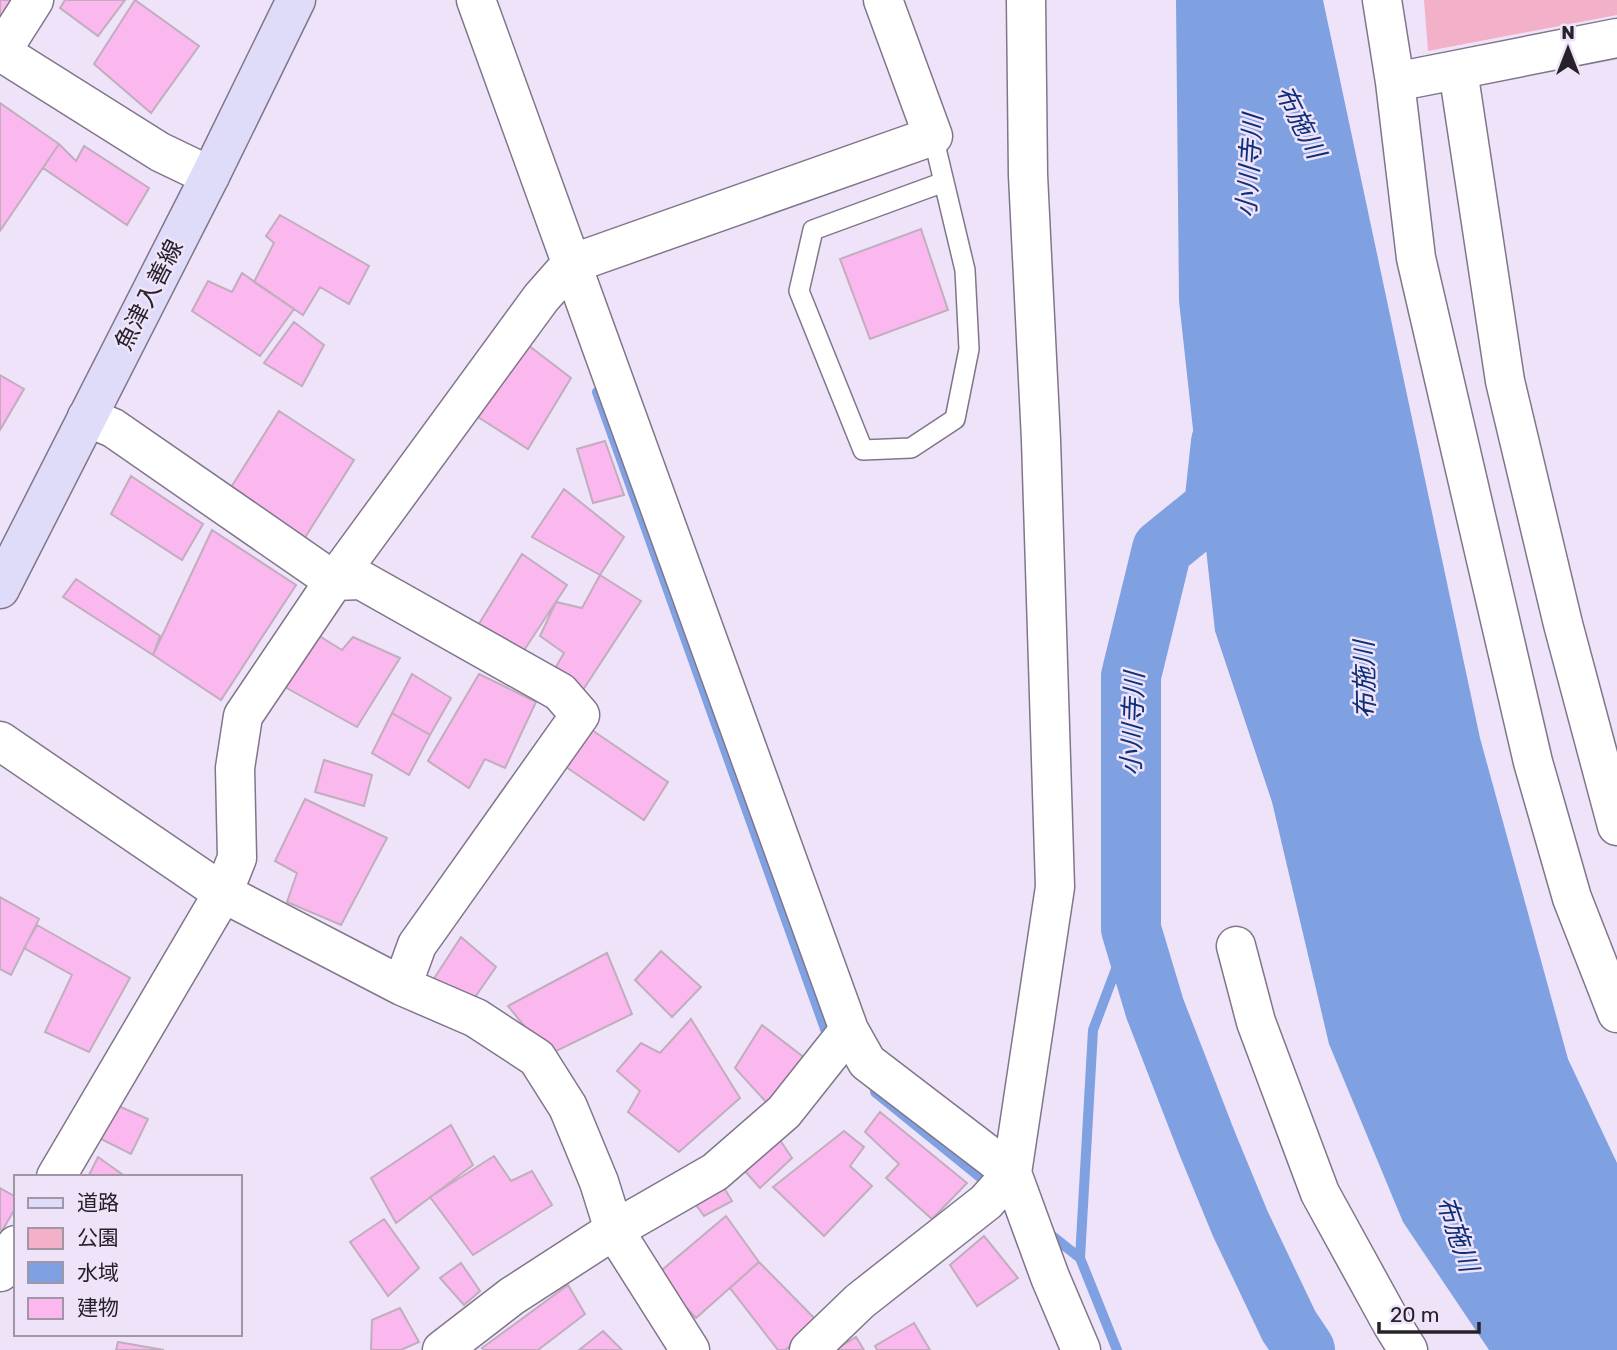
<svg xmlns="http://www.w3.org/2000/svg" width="1617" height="1350" font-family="Rubik,'Noto Sans JP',sans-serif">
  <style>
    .green { fill: #f2b1c8 }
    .water { fill: #7fa1e2 }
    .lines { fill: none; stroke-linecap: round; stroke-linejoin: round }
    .stream { stroke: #7fa1e2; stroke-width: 10 }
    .river { stroke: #7fa1e2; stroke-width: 60 }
    .building { fill: #fab8ee; stroke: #c1aebd; stroke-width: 2 }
    .lane-casing { stroke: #807689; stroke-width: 22 }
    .street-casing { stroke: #807689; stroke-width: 41 }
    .secondary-casing { stroke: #807689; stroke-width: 41 }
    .lane { stroke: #fff; stroke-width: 19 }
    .street { stroke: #fff; stroke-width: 38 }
    .secondary { stroke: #dfdcfa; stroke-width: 38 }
    .labels { text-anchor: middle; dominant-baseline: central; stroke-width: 5; stroke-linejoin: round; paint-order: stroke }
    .street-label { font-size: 24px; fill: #27222a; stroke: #efe3f9 }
    .water-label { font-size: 26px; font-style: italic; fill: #0d2f79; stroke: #efe3f9 }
  </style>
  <rect width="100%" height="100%" fill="#efe3f9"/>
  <path class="green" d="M1424 0H1617V15L1428 51Z"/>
  <path class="water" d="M1176 0H1323L1480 738 1568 1059 1617 1163V1350H1489L1403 1222 1329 1044 1272 802 1215 631 1179 301Z"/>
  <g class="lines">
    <path class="stream" d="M597 392 829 1040
      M875 1092 991 1186
      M1046 1231 1080 1258 1117 1350
      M1080 1258 1093 1030 1131 929"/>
    <path class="river" d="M1221 442 1214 507 1162 549 1131 676V929L1155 1009 1207 1143 1240 1223 1289 1326 1305 1350"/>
  </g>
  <path class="building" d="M0 0H14L0 20Z
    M65 0H125L98 36 60 8Z
    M135 0 199 46 151 113 94 64Z
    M0 103 59 144 0 231Z
    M59 144 76 161 84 146 149 188 127 225 43 168Z
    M280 215 369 266 349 304 320 287 303 315 254 282 274 243 266 236Z
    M921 229 948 310 870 339 840 259Z
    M242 273 294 309 260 356 192 311 208 281 232 292Z
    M294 322 324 345 302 386 264 363Z
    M528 345 571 378 528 449 478 417Z
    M0 375 24 389 0 430Z
    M279 411 354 460 299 547 228 492Z
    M605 441 624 495 593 503 577 449Z
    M131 476 203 524 182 560 111 514Z
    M564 489 624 537 600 575 532 537Z
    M212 530 296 585 221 700 153 655Z
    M522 554 567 585 521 655 477 627Z
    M600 575 641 601 583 690 553 672 564 653 540 636 556 602 582 608Z
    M76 579 160 636 153 655 63 597Z
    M316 634 342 650 353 637 400 658 357 727 283 686Z
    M412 674 451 698 430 735 392 713Z
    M479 674 536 702 505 768 485 759 469 788 428 761Z
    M392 713 430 735 409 775 372 753Z
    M589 728 668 782 644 820 566 767Z
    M324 760 372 775 364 806 315 792Z
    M305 799 387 838 341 925 287 902 297 873 275 861Z
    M0 897 39 919 11 975 0 969Z
    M37 925 130 978 89 1052 45 1032 72 975 24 948Z
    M461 937 496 967 473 1000 433 980Z
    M661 951 701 987 672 1017 635 980Z
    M607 953 632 1014 548 1055 508 1006Z
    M691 1019 740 1098 679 1152 628 1112 640 1091 617 1071 641 1043 660 1053Z
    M762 1025 806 1059 767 1103 735 1068Z
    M114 1104 148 1119 131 1154 99 1138Z
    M880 1112 967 1183 932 1219 886 1178 899 1164 865 1132Z
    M451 1125 473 1165 396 1223 371 1178Z
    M844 1131 864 1147 850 1166 872 1186 824 1236 773 1187Z
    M780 1140 792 1158 760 1188 744 1170Z
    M494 1156 511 1181 532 1171 552 1205 473 1255 430 1197Z
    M98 1157 126 1177H88Z
    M723 1186 732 1201 704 1216 696 1205Z
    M0 1188 16 1197V1207L2 1231 0 1230Z
    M726 1216 759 1262 696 1318 656 1275Z
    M384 1219 419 1268 388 1296 350 1242Z
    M984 1236 1018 1278 977 1306 950 1265Z
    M759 1262 820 1324 785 1350H778L730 1288Z
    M461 1263 480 1291 464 1305 440 1278Z
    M568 1285 585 1314 538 1350H484L482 1348Z
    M400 1308 419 1342 401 1350H371L372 1320Z
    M914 1323 930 1350H877L875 1346Z
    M603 1331 622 1350H579Z
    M856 1337 864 1350H835Z
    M118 1342 164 1350H116Z"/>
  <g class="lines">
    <defs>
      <path id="lane" d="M933 136 965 270 969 349 955 419 911 448 863 450 799 291 813 230 944 182"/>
      <path id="street" d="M476 0 849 1030 867 1062 1012 1173
        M1026 0 1028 175 1041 440 1055 887 1012 1173 1050 1277 1081 1350
        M1382 0 1395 82 1617 38
        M1 52 34 0
        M0 53 1 52 160 152 210 176
        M1458 70 1505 381 1563 624 1617 826
        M1395 82 1416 258 1533 762 1572 898 1617 1013
        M87 417 113 428 334 581 361 580 560 692 580 715 417 945 402 986
        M0 741 223 893 56 1177
        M1236 946 1256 1022 1320 1193 1392 1324 1408 1350
        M0 1272 16 1245
        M442 1350 512 1296 614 1230 715 1172 784 1112 849 1030
        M690 1350 614 1230 599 1182 568 1107 537 1058 476 1018 402 986 223 893 237 858 235 768 243 716 334 581 541 298 571 264 933 136 883 0
        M809 1350 860 1301 986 1202 1012 1173"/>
      <path id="secondary" d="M0 589 210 176 296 0"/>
    </defs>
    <use href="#lane" class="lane-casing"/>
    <use href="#street" class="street-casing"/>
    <use href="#secondary" class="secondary-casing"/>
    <use href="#lane" class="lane"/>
    <use href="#street" class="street"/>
    <use href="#secondary" class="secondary"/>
  </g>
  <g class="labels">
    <g class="street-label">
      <text transform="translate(149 295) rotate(-63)">魚津入善線</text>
    </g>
    <g class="water-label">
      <text transform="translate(1300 122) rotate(63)">布施川</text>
      <text transform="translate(1250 166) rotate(-86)">小川寺川</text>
      <text transform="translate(1365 680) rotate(-91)">布施川</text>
      <text transform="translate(1133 724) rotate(-88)">小川寺川</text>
      <text transform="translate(1457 1234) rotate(71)">布施川</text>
    </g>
  </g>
  <rect x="14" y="1175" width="228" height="161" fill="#efe3f9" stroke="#9f96a6" stroke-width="2"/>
  <rect x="28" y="1198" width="35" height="10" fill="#dfdcfa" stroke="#9f96a6" stroke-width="2"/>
  <text x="77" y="1210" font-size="21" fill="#27222a">道路</text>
  <rect x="28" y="1228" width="35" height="21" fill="#f2b1c8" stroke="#9f96a6" stroke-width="2"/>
  <text x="77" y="1245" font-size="21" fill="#27222a">公園</text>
  <rect x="28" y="1262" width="35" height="21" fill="#7fa1e2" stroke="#9f96a6" stroke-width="2"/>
  <text x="77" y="1280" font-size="21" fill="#27222a">水域</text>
  <rect x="28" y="1298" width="35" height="21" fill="#fab8ee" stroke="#9f96a6" stroke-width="2"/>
  <text x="77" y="1315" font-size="21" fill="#27222a">建物</text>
  <g transform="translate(1568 49)" stroke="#efe3f9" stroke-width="5" paint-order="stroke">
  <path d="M0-5L12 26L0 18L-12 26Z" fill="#27222a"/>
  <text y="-10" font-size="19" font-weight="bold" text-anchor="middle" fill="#27222a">N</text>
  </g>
  <path d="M1379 1322v10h100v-10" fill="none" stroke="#27222a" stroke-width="3.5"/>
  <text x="1390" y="1322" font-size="21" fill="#27222a" stroke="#efe3f9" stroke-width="5" paint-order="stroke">20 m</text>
</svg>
